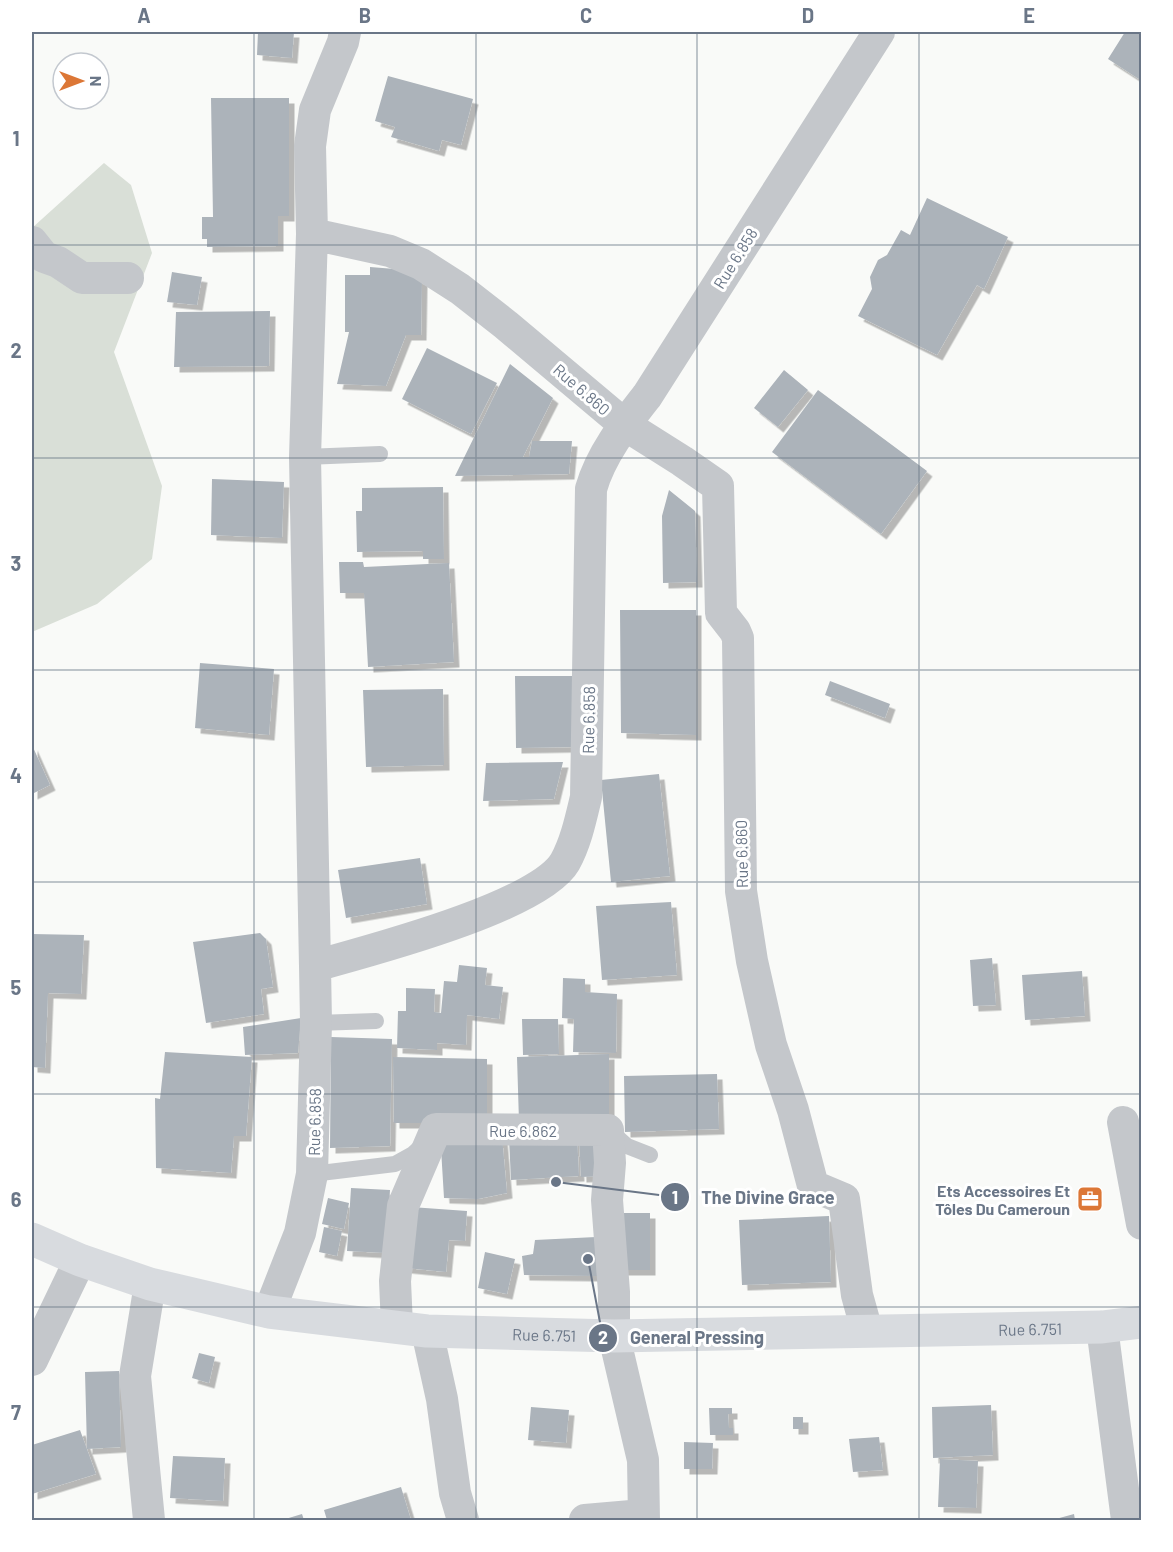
<svg xmlns="http://www.w3.org/2000/svg" width="1173" height="1552" font-family="Barlow,sans-serif">
  <style>
    .green { fill: #d9dfd7 }
    .building { fill: #acb3ba; filter: url(#shadow) }
    .lines { fill: none; stroke-linecap: round; stroke-linejoin: round }
    .service { stroke: #c4c7cb; stroke-width: 16 }
    .minor { stroke: #c4c7cb; stroke-width: 32 }
    .primary { stroke: #d8dbdf; stroke-width: 33 }
    .grid { fill: none; stroke: #6a7687; stroke-width: 1.5; stroke-opacity: 0.55 }
    .labels { text-anchor: middle; dominant-baseline: central; stroke-width: 6; stroke-linejoin: round; paint-order: stroke }
    .street-label { font-size: 16px; fill: #6a7687; stroke: #fff }
    .poi-label { font-size: 16px; font-weight: bold; fill: #6a7687; stroke: #fff; text-anchor: end }
    .leader { fill: none; stroke: #6a7687; stroke-width: 2 }
    .callout-dot { fill: #6a7687; stroke: #fff; stroke-width: 2 }
    .mark-label { font-size: 18px; text-anchor: middle; font-weight: bold; fill: #fff }
    .callout-label { font-size: 18px; text-anchor: middle; font-weight: bold; fill: #6a7687; stroke: #fff; stroke-width: 6; stroke-linejoin: round; paint-order: stroke }
    .neatline { fill: none; stroke: #6a7687; stroke-width: 2 }
    .grid-label { font-size: 20px; text-anchor: middle; font-weight: bold; fill: #6a7687 }
  </style>
  <defs>
    <filter id="shadow"><feDropShadow dx="5.5" dy="5.5" stdDeviation="0" flood-color="#0004"/></filter>
  </defs>
  <rect width="100%" height="100%" fill="#f9faf8"/>
  <path class="green" d="M104 163 131 185 152 253 114 352 162 486 152 559 97 604 32 632V228Z"/>
  <path class="building" d="M258 32H294L292 58 257 55Z
    M1125 32H1142V81L1108 59Z
    M388 76 473 99 461 145 442 140 439 151 391 137 395 127 375 121Z
    M211 98H289V216H278V246L207 247V239H202V217H213Z
    M927 198 1008 237 984 289 977 285 937 355 858 316 872 289 870 277 878 260 887 255 901 230 910 235Z
    M370 267 395 269 422 280 421 335H406L386 386 337 384 349 332H345V275H370Z
    M172 272 202 277 197 305 167 302Z
    M270 311 269 366 174 367 176 312Z
    M427 348 497 383 471 434 402 399Z
    M510 364 553 398 523 457H529L532 441H572L569 474 455 476Z
    M784 370 808 390 778 427 754 408Z
    M818 390 927 471 881 534 772 452Z
    M212 479 284 482 282 538 211 535Z
    M443 487 444 559H423V551L357 552 356 511H362V488Z
    M669 490 695 511 697 582 663 583 662 516Z
    M339 562H363L364 567 449 563 454 662 368 667 364 593H340Z
    M620 610H696V735L621 733Z
    M200 663 274 669 269 735 195 728Z
    M515 676H572L573 747 516 748Z
    M830 681 890 704 885 718 825 695Z
    M443 689 444 765 366 767 363 690Z
    M32 745 50 785 32 794Z
    M563 762 554 799 483 801 486 763Z
    M659 774 670 876 611 882 601 780Z
    M420 858 427 904 346 918 338 870Z
    M671 902 677 975 602 980 596 906Z
    M260 933 266 939 273 987 261 989 264 1014 206 1023 193 942Z
    M32 934 84 935 81 994 48 993 45 1068 32 1067Z
    M992 958 996 1005 973 1006 970 960Z
    M459 965 487 968 485 985 503 987 499 1019 467 1015 466 1045 437 1043V1050L397 1048 398 1011H406V988L435 989 434 1012 441 1013 444 981 457 982Z
    M1082 971 1085 1016 1025 1020 1022 975Z
    M563 978 585 979V992L617 994 616 1053 573 1052 574 1019 562 1018Z
    M301 1018 298 1053 245 1055 243 1027Z
    M522 1019H558L559 1054 523 1055Z
    M331 1037 392 1039 390 1146 330 1148Z
    M165 1052 252 1057 246 1136H234L231 1173 156 1168 155 1098 160 1099Z
    M609 1054V1119L519 1122 517 1057Z
    M393 1057 487 1059V1123H394Z
    M717 1074 719 1129 625 1132 624 1076Z
    M440 1132 502 1136 507 1193 478 1199 444 1198Z
    M577 1136 579 1176 511 1180 509 1139Z
    M602 1137 604 1176 581 1177 579 1138Z
    M351 1188 390 1190 386 1253 347 1251Z
    M328 1198 349 1203 344 1229 322 1224Z
    M411 1207 467 1211 465 1241 449 1240 446 1272 406 1268Z
    M620 1213H650V1270H621Z
    M829 1216 831 1282 742 1285 739 1220Z
    M324 1227 342 1231 337 1256 319 1252Z
    M596 1237 597 1276 524 1275 522 1256 533 1254 535 1240Z
    M485 1252 515 1259 507 1294 478 1288Z
    M199 1353 215 1357 209 1383 192 1378Z
    M119 1371 121 1447 87 1449 85 1372Z
    M991 1405 993 1455 933 1458 932 1407Z
    M531 1407 569 1410 566 1443 528 1440Z
    M709 1408H732V1414H728L729 1428H733V1435H710Z
    M793 1417H803V1429H793Z
    M80 1430 96 1474 32 1494V1445Z
    M879 1437 883 1470 853 1472 849 1439Z
    M684 1442 713 1443 712 1469H684Z
    M173 1456 225 1458 223 1501 170 1498Z
    M940 1459 978 1461 976 1508 938 1507Z
    M401 1487 411 1520H327L324 1510Z
    M302 1514 304 1520H282Z
    M1074 1514 1075 1520H1052Z"/>
  <g class="lines">
    <path class="service" d="M305 457 380 454
      M316 1023 376 1021
      M609 1130 627 1146 650 1155
      M312 1174 395 1164 413 1154 424 1144"/>
    <path class="minor" d="M312 234 310 146 315 110 343 42 345 32
      M32 242 44 257 58 262 82 278H128
      M315 966 305 457 312 234 390 251 421 264 460 289 506 325 625 425 682 461 718 486 721 613 735 631 738 638 741 891 752 961 771 1045 793 1110 813 1186 844 1199 857 1295 867 1331
      M1123 1122 1142 1224
      M269 1312 300 1233 312 1174 316 1023 315 966C368 951 539 907 565 862 576 842 581 818 586 797L591 489C601 454 625 424 647 396L879 32
      M397 1326 395 1281 403 1206 436 1129 608 1130 610 1163 607 1200 614 1292V1336L643 1460 644 1520
      M1102 1327 1127 1520
      M427 1331 442 1399 455 1493 463 1520
      M32 1360 80 1260
      M149 1520 135 1376 150 1284
      M585 1520 643 1515"/>
    <path class="primary" id="s1" d="M32 1239 80 1260 150 1284 269 1312 427 1331 614 1336 1102 1327 1142 1322"/>
  </g>
  <path class="grid" d="M254 32V1520M476 32V1520M697 32V1520M919 32V1520M32 245H1142M32 458H1142M32 670H1142M32 882H1142M32 1094H1142M32 1307H1142"/>
  <defs>
    <symbol id="office-square" viewBox="-11 -11 22 22"><rect x="-9" y="-9" width="18" height="18" rx="4" fill="#dc7736" stroke="#fff"/><path d="M-6-3h4V-5.5h4V-3h4V5H-6ZM-1-4.5V-3h2v-1.5ZM-6 0V1H6V0Z" fill="#fff"/></symbol>
  </defs>
  <g fill-rule="evenodd">
    <use href="#office-square" x="1075" y="1184" width="30" height="30"/>
  </g>
  <g class="labels">
    <g class="street-label">
      <text transform="translate(735 258) rotate(-58)">Rue 6.858</text>
      <text transform="translate(582 389) rotate(41)">Rue 6.860</text>
      <text transform="translate(588 720) rotate(-89)">Rue 6.858</text>
      <text transform="translate(741 854) rotate(-91)">Rue 6.860</text>
      <text transform="translate(314 1122) rotate(-89)">Rue 6.858</text>
      <text x="523" y="1130">Rue 6.862</text>
      <text stroke="none"><textPath href="#s1" startOffset="1011">Rue 6.751</textPath></text>
      <text stroke="none"><textPath href="#s1" startOffset="525">Rue 6.751</textPath></text>
    </g>
    <g class="poi-label">
      <text x="1070" y="1190">Ets Accessoires Et<tspan x="1070" dy="18">Tôles Du Cameroun</tspan></text>
    </g>
  </g>
  <path class="leader" d="M556 1182L675 1197M588 1259L603 1338"/>
  <g class="callout-dot">
    <circle cx="556" cy="1182" r="6"/>
    <circle cx="588" cy="1259" r="6"/>
    <circle cx="675" cy="1197" r="15"/>
    <circle cx="603" cy="1338" r="15"/>
  </g>
  <g class="mark-label">
    <text x="675" y="1204">1</text>
    <text x="603" y="1344">2</text>
  </g>
  <g class="callout-label">
    <text x="768" y="1204">The Divine Grace</text>
    <text x="697" y="1344">General Pressing</text>
  </g>
  <rect width="1173" height="1552" fill="none" stroke="#ffffff" stroke-width="66"/>
  <g transform="translate(81 81) rotate(90)"><circle r="28" fill="#ffffff" stroke="#c3c8cf" stroke-width="1.5"/>
  <path d="M0-4.5L10 22L0 15L-10 22Z" fill="#dc7736"/>
  <text y="-9" font-size="16" font-weight="bold" text-anchor="middle" fill="#6a7687">N</text>
  </g>
  <rect x="33" y="33" width="1107" height="1486" class="neatline"/>
  <g class="grid-label">
    <text x="144" y="23">A</text>
    <text x="365" y="23">B</text>
    <text x="586" y="23">C</text>
    <text x="808" y="23">D</text>
    <text x="1029" y="23">E</text>
    <text x="16" y="146">1</text>
    <text x="16" y="358">2</text>
    <text x="16" y="571">3</text>
    <text x="16" y="783">4</text>
    <text x="16" y="995">5</text>
    <text x="16" y="1207">6</text>
    <text x="16" y="1420">7</text>
  </g>
</svg>
